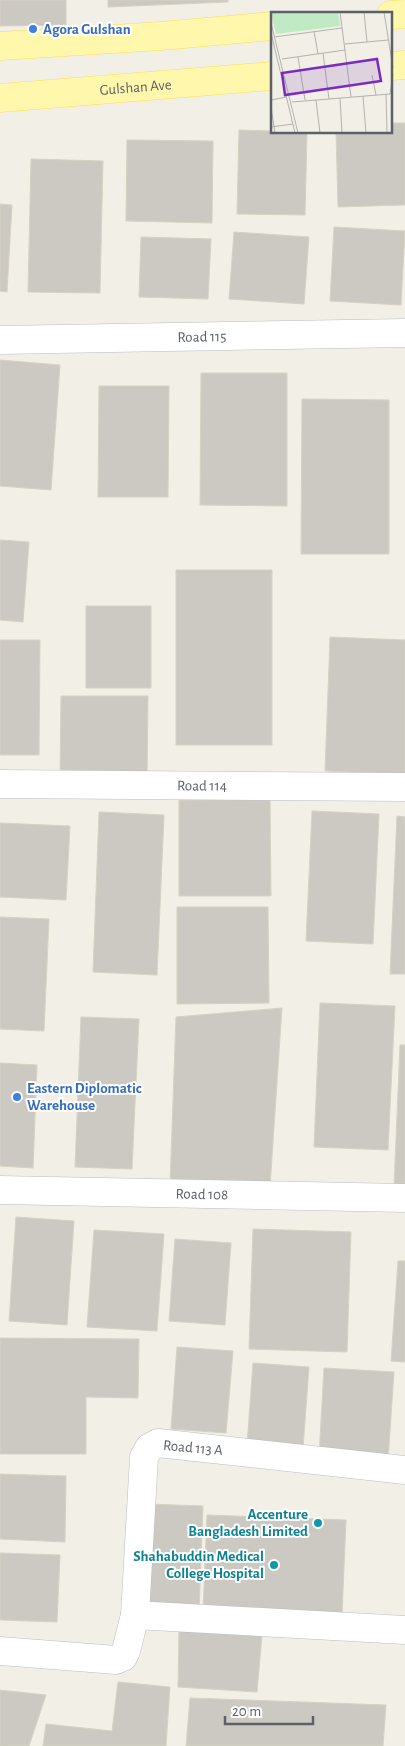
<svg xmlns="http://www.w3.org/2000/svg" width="405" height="1746" font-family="'Alegreya Sans',sans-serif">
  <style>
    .building { fill: #ccc9c3; stroke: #d6d2c3 }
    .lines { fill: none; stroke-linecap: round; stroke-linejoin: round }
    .minor-casing { stroke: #babdc2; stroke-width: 29 }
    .major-casing { stroke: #fddb53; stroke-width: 29 }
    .minor { stroke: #fff; stroke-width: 28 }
    .major { stroke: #fff8ac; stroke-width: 28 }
    .shop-dot { fill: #3f7fe0; stroke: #fff; stroke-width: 2 }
    .culture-dot { fill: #0f9aa8; stroke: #fff; stroke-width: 2 }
    .labels { text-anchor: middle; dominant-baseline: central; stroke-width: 4; stroke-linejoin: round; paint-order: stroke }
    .shop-label { font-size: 15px; font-weight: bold; fill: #366cbe; stroke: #fff; text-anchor: start }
    .street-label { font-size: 15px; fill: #5d6167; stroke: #fff }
    .culture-label { font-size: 15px; font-weight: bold; fill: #0d838f; stroke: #fff; text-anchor: end }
    .inset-road { fill: none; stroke: #b2b2af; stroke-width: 1 }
    .view { fill: #7b2cbf; fill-opacity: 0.15; stroke: #7b2cbf; stroke-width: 2.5 }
    .inset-edge { fill: none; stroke: #5d6167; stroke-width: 2.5 }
  </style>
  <rect width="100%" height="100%" fill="#f1efe6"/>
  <path class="building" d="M0 0H66V25L0 26Z
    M108 0H228V2L108 7Z
    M391 123H405V205L338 207 336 132H391Z
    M239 130 307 132 305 215 237 214Z
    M127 140 213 141 212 223 126 221Z
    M31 159 103 161 100 293 28 292Z
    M0 204 12 205 7 292 0 291Z
    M334 227 405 231 401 305 330 301Z
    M234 232 309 237 304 304 229 299Z
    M141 237 211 239 208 299 139 297Z
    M0 360 60 365 51 490 0 486Z
    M201 373H287V506L200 505Z
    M99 386H169L168 497H98Z
    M302 399 389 400V554H301Z
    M0 540 29 542 23 622 0 620Z
    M176 570H272V745H176Z
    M86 606H151V688H86Z
    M330 637 405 640V775L325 771Z
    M0 640H40L39 755H0Z
    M61 696H148L147 779H60Z
    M179 800H270L271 896H179Z
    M312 811 379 814 373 944 306 941Z
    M99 812 164 815 157 975 93 972Z
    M397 816 405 817V974H390Z
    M0 823 70 826 66 900 0 897Z
    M177 907H268L269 1003 177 1004Z
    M0 917 49 919 44 1031 0 1029Z
    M320 1003 395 1006 388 1150 314 1147Z
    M282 1008 270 1187 170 1185 176 1017Z
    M81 1017 139 1019 132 1169 75 1167Z
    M400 1045H405V1186H394Z
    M0 1063 37 1065 33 1168 0 1166Z
    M16 1217 74 1221 67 1325 9 1321Z
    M253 1229 351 1232 347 1352 249 1349Z
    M94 1230 164 1234 157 1331 87 1327Z
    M175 1239 231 1243 225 1325 169 1321Z
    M398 1261H405V1362L391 1361Z
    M0 1338 139 1339 138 1398 86 1397V1454H0Z
    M177 1347 233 1351 226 1433 171 1429Z
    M253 1363 309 1367 303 1448 247 1445Z
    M324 1368 394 1372 388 1460 319 1456Z
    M0 1474 66 1476 65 1542 0 1539Z
    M149 1504 203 1506 199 1612 145 1610Z
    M207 1515 346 1520 342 1616 203 1611Z
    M0 1553 60 1555 57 1622 0 1620Z
    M179 1629 262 1635 257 1692 178 1687Z
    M118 1682 170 1687 166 1746H43L46 1724 112 1731Z
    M0 1690 46 1695 29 1746H0Z
    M190 1698 386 1705 383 1746H186Z"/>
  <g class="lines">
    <defs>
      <g id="minor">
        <path id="s1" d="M0 340 405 333"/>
        <path id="s2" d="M0 784 405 787"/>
        <path id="s3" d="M0 1190 405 1198"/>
        <path d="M405 1470 158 1443 149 1448 144 1457 135 1615 405 1630"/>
        <path d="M0 1651 116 1660 123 1657 126 1651 135 1615"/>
      </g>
      <g id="major">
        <path d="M391 15 405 14"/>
        <path d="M0 46 161 36 272 26"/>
        <path d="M391 66 405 65"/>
        <path id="s4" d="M0 98 272 76"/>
      </g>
    </defs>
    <use href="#minor" class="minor-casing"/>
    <use href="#major" class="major-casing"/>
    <use href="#minor" class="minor"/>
    <use href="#major" class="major"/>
  </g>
  <g class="shop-dot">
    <circle cx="33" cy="29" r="5"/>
    <circle cx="17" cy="1097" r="5"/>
  </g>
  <g class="culture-dot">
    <circle cx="318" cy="1523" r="5"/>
    <circle cx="274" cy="1565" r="5"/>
  </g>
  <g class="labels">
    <g class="shop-label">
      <text x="43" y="29">Agora Gulshan</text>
      <text x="27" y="1088">Eastern Diplomatic<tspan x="27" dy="17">Warehouse</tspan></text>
    </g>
    <g class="street-label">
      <text stroke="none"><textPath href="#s4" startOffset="136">Gulshan Ave</textPath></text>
      <text stroke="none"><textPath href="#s1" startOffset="202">Road 115</textPath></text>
      <text stroke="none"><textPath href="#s2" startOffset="202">Road 114</textPath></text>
      <text stroke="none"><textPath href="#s3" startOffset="202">Road 108</textPath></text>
      <text transform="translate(193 1448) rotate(5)">Road 113 A</text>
    </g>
    <g class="culture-label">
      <text x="308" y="1514">Accenture<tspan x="308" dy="17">Bangladesh Limited</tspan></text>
      <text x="264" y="1556">Shahabuddin Medical<tspan x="264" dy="17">College Hospital</tspan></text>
    </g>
  </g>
  <g transform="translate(271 12)">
    <rect width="121" height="121" fill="#f1efe6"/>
    <path d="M0 0H67L69 14 5 22Z" fill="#c0eac4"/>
    <path class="inset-road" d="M69 0 80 85M93 0 96 30M113 0 122 56M0 11 27 121M43 19 47 42M0 21 24 121M3 25 71 16M74 32 117 28M52 41 58 87M27 45 34 88M11 47 74 38M101 63 105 83M115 82 116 121M92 84 95 121M69 86 71 121M0 88 16 85M45 88 49 121M21 90 119 82 122 62M0 95 4 121M0 115 22 112"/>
    <path class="view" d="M106 47 110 69 14 83 11 61Z"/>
    <rect width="121" height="121" class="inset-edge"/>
  </g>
  <path d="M225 1716v8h88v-8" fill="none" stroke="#5d6167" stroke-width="2.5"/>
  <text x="232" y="1716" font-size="15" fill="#5d6167" stroke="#ffffff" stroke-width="4" paint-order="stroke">20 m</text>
</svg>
